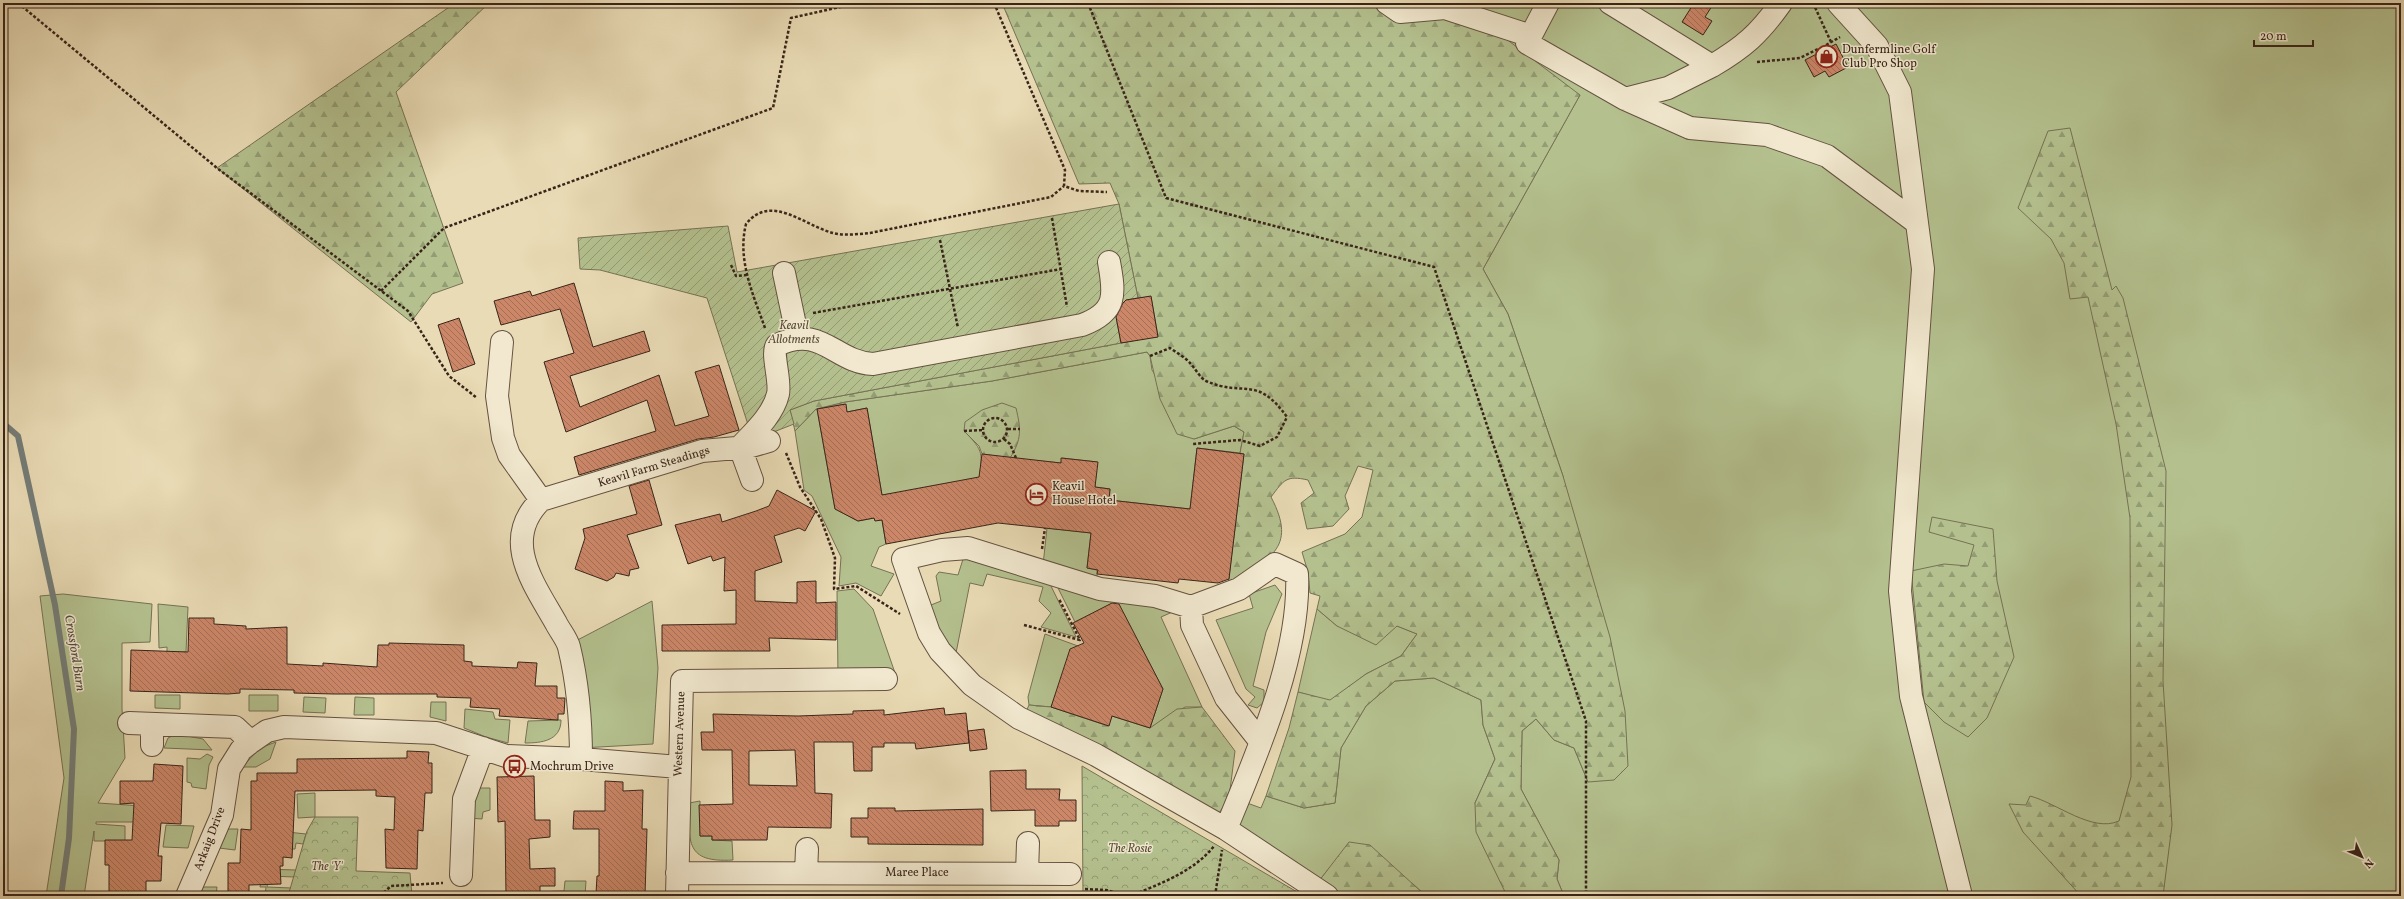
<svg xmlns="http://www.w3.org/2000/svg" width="2404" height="899" font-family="Vollkorn,serif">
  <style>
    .grass { fill: #b4c18f; stroke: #767254 }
    .forest { fill: url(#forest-firs); stroke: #767254 }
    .park { fill: url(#park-crowns); stroke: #767254 }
    .garden { fill: url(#garden-furrows); stroke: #767254 }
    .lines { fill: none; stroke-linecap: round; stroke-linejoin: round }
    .stream { stroke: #747d78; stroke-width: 6 }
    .building { fill: url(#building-back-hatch); stroke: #392419; fill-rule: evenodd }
    .minor-casing { stroke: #655240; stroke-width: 24 }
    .path { stroke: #392419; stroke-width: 2.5; stroke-dasharray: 3 2; stroke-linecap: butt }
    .minor { stroke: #f1e8cf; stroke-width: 22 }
    .labels { text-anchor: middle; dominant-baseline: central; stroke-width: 3; stroke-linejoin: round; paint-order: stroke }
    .poi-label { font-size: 12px; fill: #392419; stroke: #f1e8cf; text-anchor: start }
    .park-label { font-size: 12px; font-style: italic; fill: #584b36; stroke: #f1e8cf }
    .street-label { font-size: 12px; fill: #392419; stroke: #f1e8cf }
    .water-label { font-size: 13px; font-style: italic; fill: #524940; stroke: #f1e8cf }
  </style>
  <defs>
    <pattern id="forest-firs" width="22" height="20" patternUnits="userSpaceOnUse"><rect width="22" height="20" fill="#b4c18f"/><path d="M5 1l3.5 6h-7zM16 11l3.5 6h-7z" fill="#939d74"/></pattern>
    <pattern id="park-crowns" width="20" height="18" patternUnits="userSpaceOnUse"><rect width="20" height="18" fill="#b4c18f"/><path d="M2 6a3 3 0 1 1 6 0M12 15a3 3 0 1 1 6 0" fill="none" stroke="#939d74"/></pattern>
    <pattern id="garden-furrows" width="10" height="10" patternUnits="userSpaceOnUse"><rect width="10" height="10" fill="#b4c18f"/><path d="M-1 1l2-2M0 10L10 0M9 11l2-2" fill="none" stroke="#939d74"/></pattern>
    <pattern id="building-back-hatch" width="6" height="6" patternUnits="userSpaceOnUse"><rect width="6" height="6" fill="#cc8769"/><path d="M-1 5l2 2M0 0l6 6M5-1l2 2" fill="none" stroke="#a76e56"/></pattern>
  </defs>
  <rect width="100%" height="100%" fill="#e9dbb5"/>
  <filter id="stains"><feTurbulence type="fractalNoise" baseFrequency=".005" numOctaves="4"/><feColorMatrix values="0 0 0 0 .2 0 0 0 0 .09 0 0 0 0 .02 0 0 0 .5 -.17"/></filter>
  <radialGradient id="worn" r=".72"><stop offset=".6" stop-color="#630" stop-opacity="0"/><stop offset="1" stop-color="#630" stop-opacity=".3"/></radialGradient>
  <path class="grass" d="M1378 3H2401V896H1564L1557 879 1559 860 1521 789 1522 731 1536 719 1554 740 1574 748 1588 782 1563 476 1508 314 1483 269 1580 95Z
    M1147 352 1150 356 1152 370 1194 439 1234 426 1244 432 1240 453 1197 448 1190 509 1109 500 1110 489 1095 487 1097 462 1062 458 1061 463 1010 458 964 431C985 452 982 453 979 482L882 495 867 408 847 412 845 404 817 409 835 509 858 521 874 518 882 520 886 544 879 547 871 566 894 574 881 596 856 583 839 586 841 557 812 496 804 490 795 431 816 409 845 402 992 381Z
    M1047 528 1091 533 1087 568 1097 570V576L1043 565Z
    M964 556 1049 582 1076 637 1041 627 1051 613 1039 601 1043 587 987 574 983 586 970 583 956 653 943 643 926 607 941 601 936 576 939 572 958 575Z
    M1055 582 1177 610 1161 617 1202 707H1185L1150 728 1163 689 1117 601 1075 622Z
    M1275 585 1282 594 1266 632 1253 686 1264 690V702L1257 708 1248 705 1255 697 1246 689 1216 620 1253 608 1249 594Z
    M854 589 873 609 895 673 838 677 837 591Z
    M63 594 152 604 150 642 122 643V709L125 758 98 803 142 806 141 822H96V824L125 826V841H94V831L84 896H46L64 778 40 596Z
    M652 601 658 668 653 744 581 748 568 645Z
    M158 604 188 607 186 652 167 653V647L159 648Z
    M1317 609 1337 626H1397L1417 634 1401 656 1366 674 1330 701 1298 692Z
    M1045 634 1078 646 1051 707 1029 705 1028 697Z
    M1434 678 1481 700 1483 725 1495 759 1475 803 1507 896H1426L1412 883 1330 867 1319 881 1237 828 1247 803 1261 808 1266 796 1304 808 1335 803 1341 748 1366 706 1395 681Z
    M155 695H180V709L155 708Z
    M249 695H278V711H249Z
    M304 697 326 698 325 713 303 712Z
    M355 697 374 698V715H354Z
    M431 702H446V721L430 717Z
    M465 709 493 712 495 719 510 720 508 743 486 737 464 728Z
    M561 720C561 741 541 743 525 743L528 721Z
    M176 734 203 739 212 750 164 748 168 738Z
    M276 742 270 759 256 767H242L260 748Z
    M207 754 213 757 209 765 206 789 192 787 191 783 187 782V758L200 759Z
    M474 788H490V810L483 812 482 819 468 818Z
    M315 793V817L298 818 297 794Z
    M700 801V836H712V840L732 841 733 860C685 863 689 842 689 803Z
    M166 825 194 826 188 848 163 847Z
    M227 829H238L235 850 219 848Z
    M278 831 306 834 303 844 296 843 295 849H286Z
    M263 869 296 870 294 877 269 876 267 887 291 888 288 896H265L266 887H260Z
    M565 881H586L585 896H533V892L564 891Z
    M203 887H217L216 896H199Z"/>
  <path class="forest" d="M455 3H489L396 92 463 283 432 294 411 322 217 168Z
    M1002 3H1378L1448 13 1493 29 1580 95 1483 269 1508 314 1563 476 1610 637 1625 711 1628 766 1614 780 1588 782 1574 748 1554 740 1536 719 1522 731 1521 789 1559 860 1557 879 1564 896H1507L1476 832 1475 803 1495 759 1483 725 1481 700 1434 678 1395 681 1366 706 1341 748 1335 803 1304 808 1266 796 1289 728 1298 692 1330 700 1366 674 1401 656 1417 634 1397 626 1376 645 1337 626 1317 609 1320 596 1310 593 1308 572 1302 552 1345 534 1362 517 1373 470 1358 466 1345 496 1349 509 1333 526 1307 529 1301 503 1314 493 1308 480C1286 475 1284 480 1271 497 1299 550 1267 559 1228 585L1244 454 1240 453 1244 432 1234 426 1194 439 1177 434 1160 399 1150 356 1147 352 992 381 845 402 816 409 795 431 790 410 814 401 1158 336 1151 297 1138 298 1119 204 1110 183 1079 184Z
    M2070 128 2112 290 2116 286 2123 298 2166 471 2163 681 2172 825 2163 896H2081L2023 832 2009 804 2026 805 2030 796C2057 803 2092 833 2119 821L2131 777 2130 518 2116 424 2088 297 2070 299 2064 263 2051 239 2018 208 2048 131Z
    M1002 403 1016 408C1021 429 1022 439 1010 458L982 454 979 446 964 431 965 422 982 410Z
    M1932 517 1993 529 1997 581 2014 657 1987 718 1968 737 1944 722 1924 702 1911 571 1944 564 1968 566 1974 545 1929 532Z
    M1029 705 1051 707 1108 726 1112 716 1150 728 1177 709 1202 707 1235 751 1229 798 1219 813 1024 716Z
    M1349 842 1370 845 1426 896H1342L1319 881Z"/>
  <path class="park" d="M1082 766 1304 896H1083Z
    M315 817H358L356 871 410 873 412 896H288L307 831Z"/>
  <path class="garden" d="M1119 204 1138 298 1126 300 1115 311 1121 343 814 401 790 410 794 424 753 440 707 298 600 270 580 269 578 238 728 226 737 272Z"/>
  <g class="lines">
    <path class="stream" d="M3 423 18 436 55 605 74 729 69 838 61 896"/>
  </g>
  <path class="building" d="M1694 3H1714L1705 17 1712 21 1703 35 1682 22Z
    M1836 44 1848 67 1829 77 1825 71 1814 77 1805 60Z
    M574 283 593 347 644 331 650 351 570 376 580 407 659 375 675 426 709 416 695 372 719 365 739 430 714 437 698 439 579 475 574 457 656 431 647 400 566 432 544 362 574 353 560 309 501 325 494 301 530 291 532 296Z
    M1151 296 1158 337 1121 343 1116 317 1123 303 1126 300Z
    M459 318 475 364 453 372 438 325Z
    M846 404 847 412 867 408 882 495 979 477 982 454 1061 463V458L1098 462 1095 487 1110 489 1109 500 1190 509 1197 448 1244 454 1229 579 1218 583 1179 579 1178 583 1097 574 1098 570 1087 568 1091 533 998 523 886 544 882 520 875 521 874 518 858 521 835 509 817 409Z
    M649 480 662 525 627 535 639 568 630 570 629 576 616 573 614 577 607 581 575 569 585 538 583 529 637 514 629 486Z
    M777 490 816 511 805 531 799 528 774 536 782 562 755 571V601L797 603V582L816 581V603L836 602V640L769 638 770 651H662V625L736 624V590L724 591 725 557 713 561 711 556 688 564 675 525 720 514 722 522 756 511 769 506Z
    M1112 603 1119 604 1163 689 1150 728 1112 716 1109 726 1051 707 1070 649 1084 643 1073 623Z
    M189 618H214V624L246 626V629L287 627V664L323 666V663L377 667 378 645H389V643L464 645V661L472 662V666L517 668 518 662 537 663 535 686H557V698H565L564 714H558V720L499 716 500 709 470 707 471 698 437 697V694H334L294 693V690L240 689V693L228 694 130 691 131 650 188 652Z
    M944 708 945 715 966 713 969 743 916 749 915 743H884V747H872V771H854L853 742H814L815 793 832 794 831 828 768 827 767 840H712V836H700L699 805 733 804 732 750H702L701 732H714L713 714 798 716 853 714V711L884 710V715ZM795 750 797 786 749 785V751Z
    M984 729 987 749 970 751 968 731Z
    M407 751 429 752 428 763H432V793H425L423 831 418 830 417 869 386 868 385 829 394 830 395 797 376 796V790L295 791 292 858 283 857V866H280L281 884 249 885V896H228V863H240L241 829 251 830V781H257V773H297V759L407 758Z
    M154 764 183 766 181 824 161 823 158 856H162L161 881H146V896H109V865H105V840H132L134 803 120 804V781H153Z
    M1026 770V789H1060L1059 800H1076V821H1059V826H1035V810L991 811 990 771Z
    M534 776 535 820H550V837L529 839 530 869 555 868V886H540V892H533V896H506L505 821 498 822 497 777Z
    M605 781 623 782V791L643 790 642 829H647L645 896 596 894 597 876H599V829H573L574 811H605Z
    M868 808H895V811L983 809V845L868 844V837H851V818H868Z"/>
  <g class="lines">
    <defs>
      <path id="minor" d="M1387 3 1400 12 1445 8 1531 36
        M1548 3 1527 43 1625 99 1690 128 1767 135 1827 156 1917 223
        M1610 3 1712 66C1744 47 1759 34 1781 3
        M1838 3 1877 46 1900 92 1923 269 1900 591 1911 696 1961 896
        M1625 99 1668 88 1712 66
        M784 273 798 339
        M502 342 497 396 503 438 509 455 541 500 702 451 748 447 769 441
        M752 480 740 447C754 432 773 415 778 394 781 381 771 353 777 345 822 324 834 362 873 364L1082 325C1117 312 1115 295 1109 262
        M541 500C500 540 534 584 556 623 560 631 567 639 569 647 578 684 581 721 581 759
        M1191 607 1192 625 1226 698 1260 741
        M129 723 235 727 251 742
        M152 745V724
        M1226 829C1256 756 1301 654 1297 574L1275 564 1239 589 1191 607 1155 596 1100 589 968 548 942 550 903 559 929 633 940 651 972 685 1019 718 1096 755 1226 829 1327 896
        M677 873 1070 874
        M806 873 807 849
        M1027 873 1028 843
        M461 875 464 799 483 748
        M187 896 222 815 229 769 241 750 251 742 267 731 284 727 436 733 506 756 581 759 679 767
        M677 896 682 681 886 679"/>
    </defs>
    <use href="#minor" class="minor-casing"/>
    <path class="path" d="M18 3 217 168 408 311 449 376 477 398
      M994 3 1065 170 1064 186 1079 191 1107 192
      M1088 3 1166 198 1434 267 1586 721V896
      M1813 3 1831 42
      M1826 45 1840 37
      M1757 62 1800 58 1818 49
      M1052 218 1067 307
      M940 240 958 328
      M731 265 736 276 747 275
      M381 291 444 228 773 108 791 18 858 3
      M813 313 1061 269
      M765 328C753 294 737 260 746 224 771 193 803 225 833 233 845 236 858 234 870 233L1051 197 1064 186
      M1150 356 1170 348C1177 353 1185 357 1190 363 1195 368 1200 378 1206 381 1245 398 1256 374 1287 417L1277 437 1260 446 1240 440 1192 444
      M983 430a12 12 0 1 1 24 0a12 12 0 1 1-24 0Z
      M1008 429H1020
      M964 431 982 430
      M1004 439 1010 444 1016 458
      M786 453 800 487 821 519 835 558 834 589 856 586 900 614
      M1042 549 1045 528
      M1024 625 1080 640 1059 599
      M1085 889 1106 890 1128 896
      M380 896 391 886 443 883
      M1130 896C1158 885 1195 871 1214 846
      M1215 896 1222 850"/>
    <use href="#minor" class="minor"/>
  </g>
  <defs>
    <symbol id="shop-ring" viewBox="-11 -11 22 22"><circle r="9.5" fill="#f1e8cf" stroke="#8f2418" stroke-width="1.5"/><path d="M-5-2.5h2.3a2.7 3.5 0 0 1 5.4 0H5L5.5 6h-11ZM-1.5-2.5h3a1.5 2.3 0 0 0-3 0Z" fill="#8f2418"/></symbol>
    <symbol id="hotel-ring" viewBox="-11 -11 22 22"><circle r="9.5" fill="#f1e8cf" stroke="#8f2418" stroke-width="1.5"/><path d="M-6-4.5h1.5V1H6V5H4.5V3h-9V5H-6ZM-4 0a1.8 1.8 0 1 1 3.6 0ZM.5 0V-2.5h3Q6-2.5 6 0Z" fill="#8f2418"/></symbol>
    <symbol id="bus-ring" viewBox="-11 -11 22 22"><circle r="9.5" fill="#f1e8cf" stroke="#8f2418" stroke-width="1.5"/><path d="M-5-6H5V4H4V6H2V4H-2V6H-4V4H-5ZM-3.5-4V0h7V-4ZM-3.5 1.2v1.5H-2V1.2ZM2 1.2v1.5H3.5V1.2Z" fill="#8f2418"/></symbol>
  </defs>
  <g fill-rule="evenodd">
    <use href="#shop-ring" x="1814" y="44" width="25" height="25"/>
    <use href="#hotel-ring" x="1024" y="482" width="25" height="25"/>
    <use href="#bus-ring" x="502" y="754" width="25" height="25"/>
  </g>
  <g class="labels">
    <g class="poi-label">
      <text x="1842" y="50">Dunfermline Golf<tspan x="1842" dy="14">Club Pro Shop</tspan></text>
      <text x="1052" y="487">Keavil<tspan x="1052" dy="14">House Hotel</tspan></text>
      <text x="530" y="767">Mochrum Drive</text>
    </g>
    <g class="park-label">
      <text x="794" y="326">Keavil<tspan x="794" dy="14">Allotments</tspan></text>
      <text x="1130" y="849">The Rosie</text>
      <text x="327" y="867">The 'Y'</text>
    </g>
    <g class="street-label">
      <text transform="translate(654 467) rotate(-17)">Keavil Farm Steadings</text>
      <text transform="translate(680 734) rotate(-88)">Western Avenue</text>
      <text transform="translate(210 839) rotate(-69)">Arkaig Drive</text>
      <text x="917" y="873">Maree Place</text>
    </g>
    <g class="water-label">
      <text transform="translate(74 653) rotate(81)">Crossford Burn</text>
    </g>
  </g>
  <rect width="2404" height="899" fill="none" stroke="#e9dbb5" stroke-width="16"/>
  <rect x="4" y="4" width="2396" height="891" fill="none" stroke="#392419" stroke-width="2"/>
  <rect x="8" y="8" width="2388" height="883" fill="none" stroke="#392419"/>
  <g transform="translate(2362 857) rotate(134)" stroke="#f1e8cf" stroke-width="3" paint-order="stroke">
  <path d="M0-3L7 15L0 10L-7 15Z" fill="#392419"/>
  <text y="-6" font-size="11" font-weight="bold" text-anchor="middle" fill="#392419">N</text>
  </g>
  <path d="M2254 40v6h59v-6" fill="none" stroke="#392419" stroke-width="2"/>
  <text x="2260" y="40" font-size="12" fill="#392419" stroke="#f1e8cf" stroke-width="3" paint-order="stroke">20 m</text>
  <rect width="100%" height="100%" filter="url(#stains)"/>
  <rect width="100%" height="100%" fill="url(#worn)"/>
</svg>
